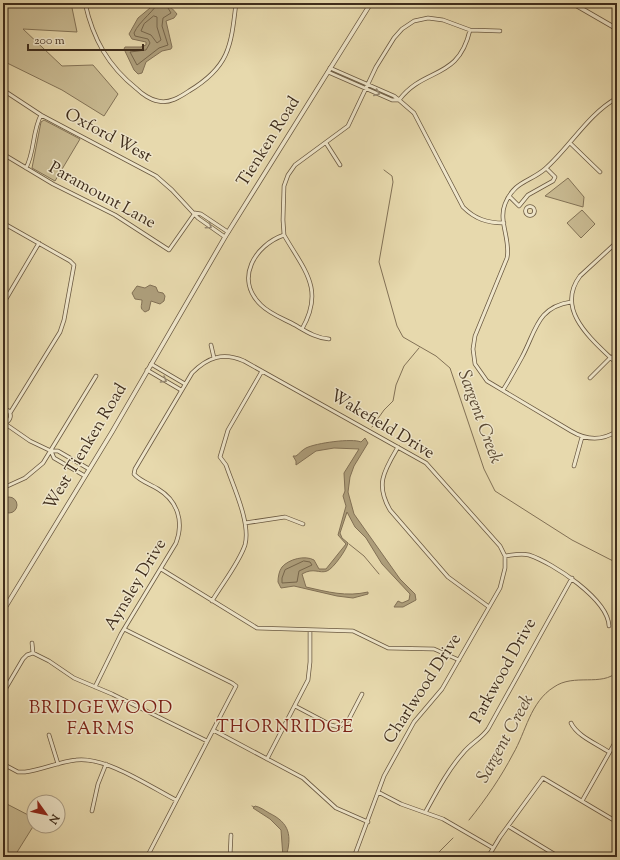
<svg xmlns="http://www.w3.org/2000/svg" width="620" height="860" font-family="'Sorts Mill Goudy',serif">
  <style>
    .green { fill: #cabc94; stroke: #847458 }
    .water { fill: #ae9f7c; stroke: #827156 }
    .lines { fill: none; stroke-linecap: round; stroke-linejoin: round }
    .shore { stroke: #76664c; stroke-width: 1 }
    .stream { stroke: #827156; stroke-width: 1 }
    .minor-casing { stroke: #695840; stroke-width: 4.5 }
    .tertiary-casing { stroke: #695840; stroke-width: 5 }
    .minor { stroke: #efe6ca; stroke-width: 3 }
    .tertiary { stroke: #efe6ca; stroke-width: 3.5 }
    .oneway { stroke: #978a73 }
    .labels { text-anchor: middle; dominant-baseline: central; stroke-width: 3; stroke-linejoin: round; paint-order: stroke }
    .street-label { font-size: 17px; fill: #3f2d1c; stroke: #efe6ca }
    .water-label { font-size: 18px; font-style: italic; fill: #5b4a34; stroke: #efe6ca }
    .neighbourhood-label { font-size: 18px; letter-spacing: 1px; fill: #7a1f14; stroke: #efe6ca }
  </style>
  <rect width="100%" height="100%" fill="#e7d9ad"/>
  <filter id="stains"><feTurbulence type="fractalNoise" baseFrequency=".005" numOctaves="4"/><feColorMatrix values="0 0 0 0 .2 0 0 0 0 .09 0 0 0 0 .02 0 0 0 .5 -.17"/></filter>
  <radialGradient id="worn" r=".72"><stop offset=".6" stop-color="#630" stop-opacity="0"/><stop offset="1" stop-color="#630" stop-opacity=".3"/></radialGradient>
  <path class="green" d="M3 3H71L77 32 23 29 62 66 93 65 118 94 104 116 62 90 3 61Z
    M44 120 80 139 55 181 32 168 41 122Z
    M568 178 584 197 583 207 545 196Z
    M582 210 595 224 581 238 567 223Z
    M3 802 34 818V825L14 857H3Z"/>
  <path class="water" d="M156 3C168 3 170 6 177 14L174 18 166 21 172 47 171 49 162 51 146 62 142 73 138 74 134 70 124 49 125 47H141L146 45V42L132 39 129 34 138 18Z
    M150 285 156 287 158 292 163 293 165 296 164 301 160 304 151 301 149 310 145 312C139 308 142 306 142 300L135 299 132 293 137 286 145 288Z
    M365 438 368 443 354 466 350 477 348 492 354 514 400 579 415 594 416 600 403 607H394L398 601 402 603 409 600 410 594 382 564 366 538 355 527 347 512 340 533 342 538 348 543C347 549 333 569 327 571 319 574 314 567 302 574L306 587C328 592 346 597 368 592V594L353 598 337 596 294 586 281 588 278 582C278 577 279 571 282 567 289 559 305 555 314 560L319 569H326L346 544 338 535 346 506 343 496 345 491 344 473 359 449 334 448 316 451 296 465V461L293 456H296C299 454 302 450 306 448 316 443 352 438 361 442Z
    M1 505a8 8 0 1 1 16 0a8 8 0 1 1-16 0Z
    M255 806C260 807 264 810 269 813 290 823 292 836 286 857H283L281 830 270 819 253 808Z"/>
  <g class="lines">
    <path class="shore" d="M157 3C157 9 139 21 134 33L135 36 148 39 150 43 146 50 130 52 137 65 159 48 168 45 162 26 163 18 171 13 165 3
      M154 16 157 17V27L161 40 157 43 151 35 141 31 144 24Z
      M304 561 310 562 312 565 299 571 297 582 282 583V578L285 570Z"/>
    <path class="stream" d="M384 170 392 176 393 182 379 262 397 326 403 337 436 356 450 368 484 469 495 491 572 540 617 563
      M372 427 384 410 393 401 396 385 404 366 419 348
      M349 544 364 556 379 574
      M252 806 254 807
      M469 820C486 799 501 777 513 754 526 732 530 702 554 687 574 673 602 687 617 672
      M434 857 453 838"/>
    <defs>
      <path id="minor" d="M85 3C93 39 108 66 137 89 142 94 151 100 158 101 169 104 180 97 189 91 229 67 231 47 236 3
        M470 30C458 81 425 66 399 100L414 113 463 207C475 219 487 223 504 223
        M328 72 392 100H399L394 96 330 68
        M3 90 41 115 156 176 172 190 198 218 225 237
        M617 98C588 114 570 147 545 169 530 182 514 181 505 204 498 221 511 240 507 258L475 336 473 349 475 364 487 381 571 431C586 440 602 441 617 431
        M326 143 340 165
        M570 143 600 172
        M3 154 53 184 115 215 169 250 195 213
        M26 168C35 151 32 132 41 115
        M509 196 519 206 528 195 553 181 555 177 546 168
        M525.5 211a4.5 4.5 0 1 1 9 0a4.5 4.5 0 1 1-9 0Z
        M195 213 201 214 228 232
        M3 223 70 261 74 265 64 320 60 332 10 413
        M284 235C255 245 234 279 261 305 270 314 284 319 295 325 307 332 316 338 329 339
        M617 242 580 276C554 311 594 341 617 364
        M3 304 39 243
        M302 329C325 289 304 270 284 235L283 220 284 186 288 175 295 165 348 126 376 67 394 38 402 29 414 21 428 18 443 20 470 30 500 31
        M211 345 214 358
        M151 364 185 384
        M147 370 181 390
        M590 378 611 357
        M503 390C510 379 516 368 522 357 536 331 537 307 571 302
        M3 408 9 411C12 416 10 421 5 423
        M4 423 30 441 51 451H58L89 469
        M398 447C384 471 375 484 390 510L448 577 489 607
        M51 451 54 458 85 476
        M574 466 582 437
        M3 488 25 478 43 463 96 376
        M245 523 285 517 303 524
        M505 556C513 555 521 553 529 555 553 563 608 599 609 626
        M161 569 257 628 353 631 388 648 434 649 459 660
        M212 601C222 584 239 563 245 545 251 523 233 486 226 465L220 457 228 430 262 371
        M124 629 232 683 236 686 147 857
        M32 643 33 653
        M95 687 121 634 176 543C184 522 178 501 158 489 150 484 140 481 134 474L135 469 192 373C208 357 223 352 244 361L426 463 500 546 505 556V568L500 588 442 689 414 722 384 776 354 857
        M3 693 23 659 27 655 33 653 49 661 74 678 112 694 207 741
        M295 706 331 725 339 727 349 719 362 694
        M571 723C577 736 597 744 609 752
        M213 730 303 778 336 808 368 822
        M49 735 58 764
        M267 759 308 680 310 662V630
        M3 764 18 772H25C42 770 58 762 76 760 105 756 149 786 176 800
        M378 792 401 804 443 819 493 848
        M582 801 617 739
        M92 811 98 784 106 764
        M426 811C437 791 448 770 463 753 471 743 481 739 488 729L572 578
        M508 826 559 857
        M230 857 231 835
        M488 857 500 837 543 778 617 822"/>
      <path id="tertiary" d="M572 3 617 29
        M3 611 112 432 225 237 371 3"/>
    </defs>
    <use href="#minor" class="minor-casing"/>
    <use href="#tertiary" class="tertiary-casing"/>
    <use href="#minor" class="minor"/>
    <use href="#tertiary" class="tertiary"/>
  </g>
  <defs><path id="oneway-chevron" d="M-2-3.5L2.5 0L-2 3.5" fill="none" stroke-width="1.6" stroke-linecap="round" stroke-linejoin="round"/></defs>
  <g class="oneway">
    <use href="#oneway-chevron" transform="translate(377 93) rotate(23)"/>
    <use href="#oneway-chevron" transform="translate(209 226) rotate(35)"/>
    <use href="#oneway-chevron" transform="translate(164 380) rotate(30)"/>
  </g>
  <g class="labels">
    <g class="street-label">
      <text transform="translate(108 136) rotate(28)">Oxford West</text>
      <text transform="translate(269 142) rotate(-58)">Tienken Road</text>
      <text transform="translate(102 196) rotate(29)">Paramount Lane</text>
      <text transform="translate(382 425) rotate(31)">Wakefield Drive</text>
      <text transform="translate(86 447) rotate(-59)">West Tienken Road</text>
      <text transform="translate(136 585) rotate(-59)">Aynsley Drive</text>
      <text transform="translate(504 671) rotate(-61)">Parkwood Drive</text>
      <text transform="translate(423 689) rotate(-57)">Charlwood Drive</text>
    </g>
    <g class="water-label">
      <text transform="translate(479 417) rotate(70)">Sargent Creek</text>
      <text transform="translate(506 739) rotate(-61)">Sargent Creek</text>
    </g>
    <g class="neighbourhood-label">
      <text x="101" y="709">BRIDGEWOOD<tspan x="101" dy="21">FARMS</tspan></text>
      <text x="285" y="728">THORNRIDGE</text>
    </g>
  </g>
  <rect width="620" height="860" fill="none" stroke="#e7d9ad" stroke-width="16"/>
  <rect x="4" y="4" width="612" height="852" fill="none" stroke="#3f2d1c" stroke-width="2"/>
  <rect x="8" y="8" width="604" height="844" fill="none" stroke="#3f2d1c"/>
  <g transform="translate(46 814) rotate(123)"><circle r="19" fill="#efe6ca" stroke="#a99c84"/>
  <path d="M0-3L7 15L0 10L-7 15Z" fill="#8f2418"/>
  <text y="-6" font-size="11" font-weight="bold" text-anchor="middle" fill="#3f2d1c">N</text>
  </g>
  <path d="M28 44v6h115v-6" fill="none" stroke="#3f2d1c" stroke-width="2"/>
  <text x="34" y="44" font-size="12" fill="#3f2d1c" stroke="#efe6ca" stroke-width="3" paint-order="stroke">200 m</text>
  <rect width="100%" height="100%" filter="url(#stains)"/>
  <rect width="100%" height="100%" fill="url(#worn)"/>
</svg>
